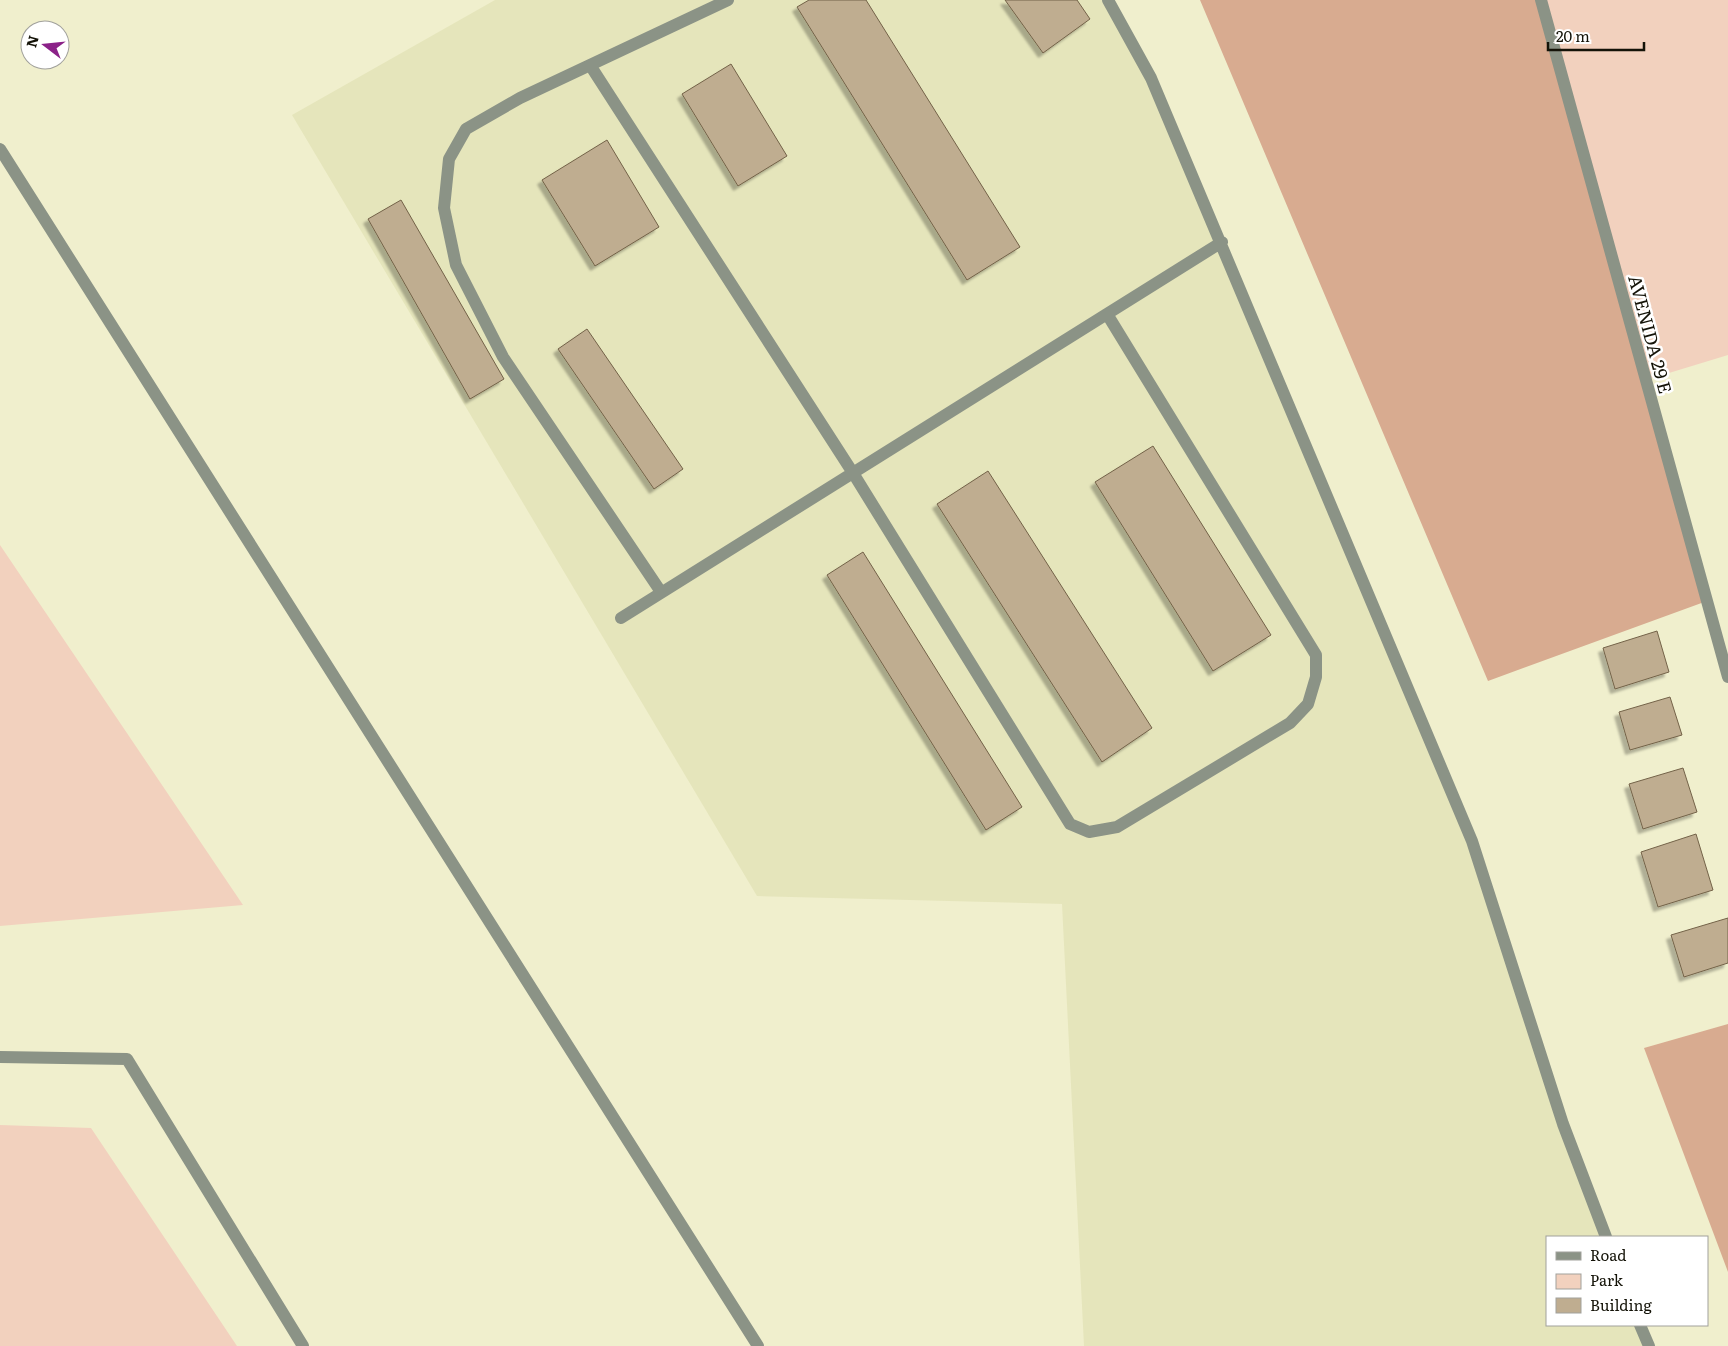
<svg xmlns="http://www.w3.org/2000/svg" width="1728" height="1346" font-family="Literata,serif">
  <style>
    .built { fill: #e5e5bb }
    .green { fill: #f2d1be }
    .forest { fill: #d8ab90 }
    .building { fill: #bfad90; stroke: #736248; filter: url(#shadow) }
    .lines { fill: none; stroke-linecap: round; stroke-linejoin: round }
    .service { stroke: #8b9386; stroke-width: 12 }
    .minor { stroke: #8b9386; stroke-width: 12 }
    .labels { text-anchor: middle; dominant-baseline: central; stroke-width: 5; stroke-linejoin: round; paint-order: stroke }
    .street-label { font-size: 18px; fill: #141308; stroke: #fff }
  </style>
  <defs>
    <filter id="shadow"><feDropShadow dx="-4.5" dy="4.5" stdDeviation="1" flood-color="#0004"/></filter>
  </defs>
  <rect width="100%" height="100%" fill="#f0efcd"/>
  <path class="built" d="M495 0H1108L1151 78 1472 841 1606 1237H1547V1325H1640L1649 1346H1084L1062 904 757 896 292 115Z"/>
  <path class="green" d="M1541 0H1728V355L1646 380Z
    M0 545 243 905 0 926Z
    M0 1125 91 1128 237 1346H0Z"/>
  <path class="forest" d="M1200 0H1541L1707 601 1488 681Z
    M1728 1024V1272L1644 1048Z"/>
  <path class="building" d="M809 0H866L1020 247 967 280 797 7Z
    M1005 0H1077L1090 19 1043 53Z
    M731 64 787 156 738 186 682 94Z
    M607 140 659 227 595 266 542 180Z
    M401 200 504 379 470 399 368 219Z
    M587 329 683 469 654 489 558 349Z
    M1153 446 1271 635 1213 671 1095 482Z
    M988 471 1152 728 1102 762 937 504Z
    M863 552 1022 807 986 830 827 575Z
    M1657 631 1669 672 1615 689 1603 648Z
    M1670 697 1682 735 1630 750 1619 712Z
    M1683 768 1697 812 1643 829 1629 784Z
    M1696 834 1713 890 1658 907 1641 852Z
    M1728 918V963L1684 977 1671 935Z"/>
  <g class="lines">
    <path class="service" d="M1108 0 1151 78 1472 841 1563 1124 1606 1237
      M590 65 853 473 1070 824 1089 832 1117 827 1290 723 1308 704 1316 677V655L1107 314
      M0 149 758 1346
      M661 592 503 357 456 265 444 208 449 159 466 129 520 98 728 0
      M621 618 1222 242
      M0 1057 127 1059 303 1346
      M1640 1325 1649 1346"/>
    <path class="minor" d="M1541 0 1728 677"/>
  </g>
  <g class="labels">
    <g class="street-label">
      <text transform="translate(1651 334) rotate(75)">AVENIDA 29 E</text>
    </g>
  </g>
  <rect x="1546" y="1236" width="162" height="90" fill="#ffffff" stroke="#a1a19c"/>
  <rect x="1556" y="1252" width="25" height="8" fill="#8b9386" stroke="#a1a19c"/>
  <text x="1590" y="1261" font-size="15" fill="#141308">Road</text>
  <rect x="1556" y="1274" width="25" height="15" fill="#f2d1be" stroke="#a1a19c"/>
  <text x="1590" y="1286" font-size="15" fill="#141308">Park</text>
  <rect x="1556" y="1298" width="25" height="15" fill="#bfad90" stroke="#a1a19c"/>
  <text x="1590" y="1311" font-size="15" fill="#141308">Building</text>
  <g transform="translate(45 45) rotate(286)"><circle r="24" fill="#ffffff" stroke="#a1a19c"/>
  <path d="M0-4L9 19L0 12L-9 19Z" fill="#8b2288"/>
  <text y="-8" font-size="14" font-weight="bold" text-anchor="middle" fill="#141308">N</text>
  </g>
  <path d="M1548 42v8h96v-8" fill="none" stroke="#141308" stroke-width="2.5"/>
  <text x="1556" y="42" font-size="15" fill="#141308" stroke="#ffffff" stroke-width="4" paint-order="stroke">20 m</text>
</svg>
